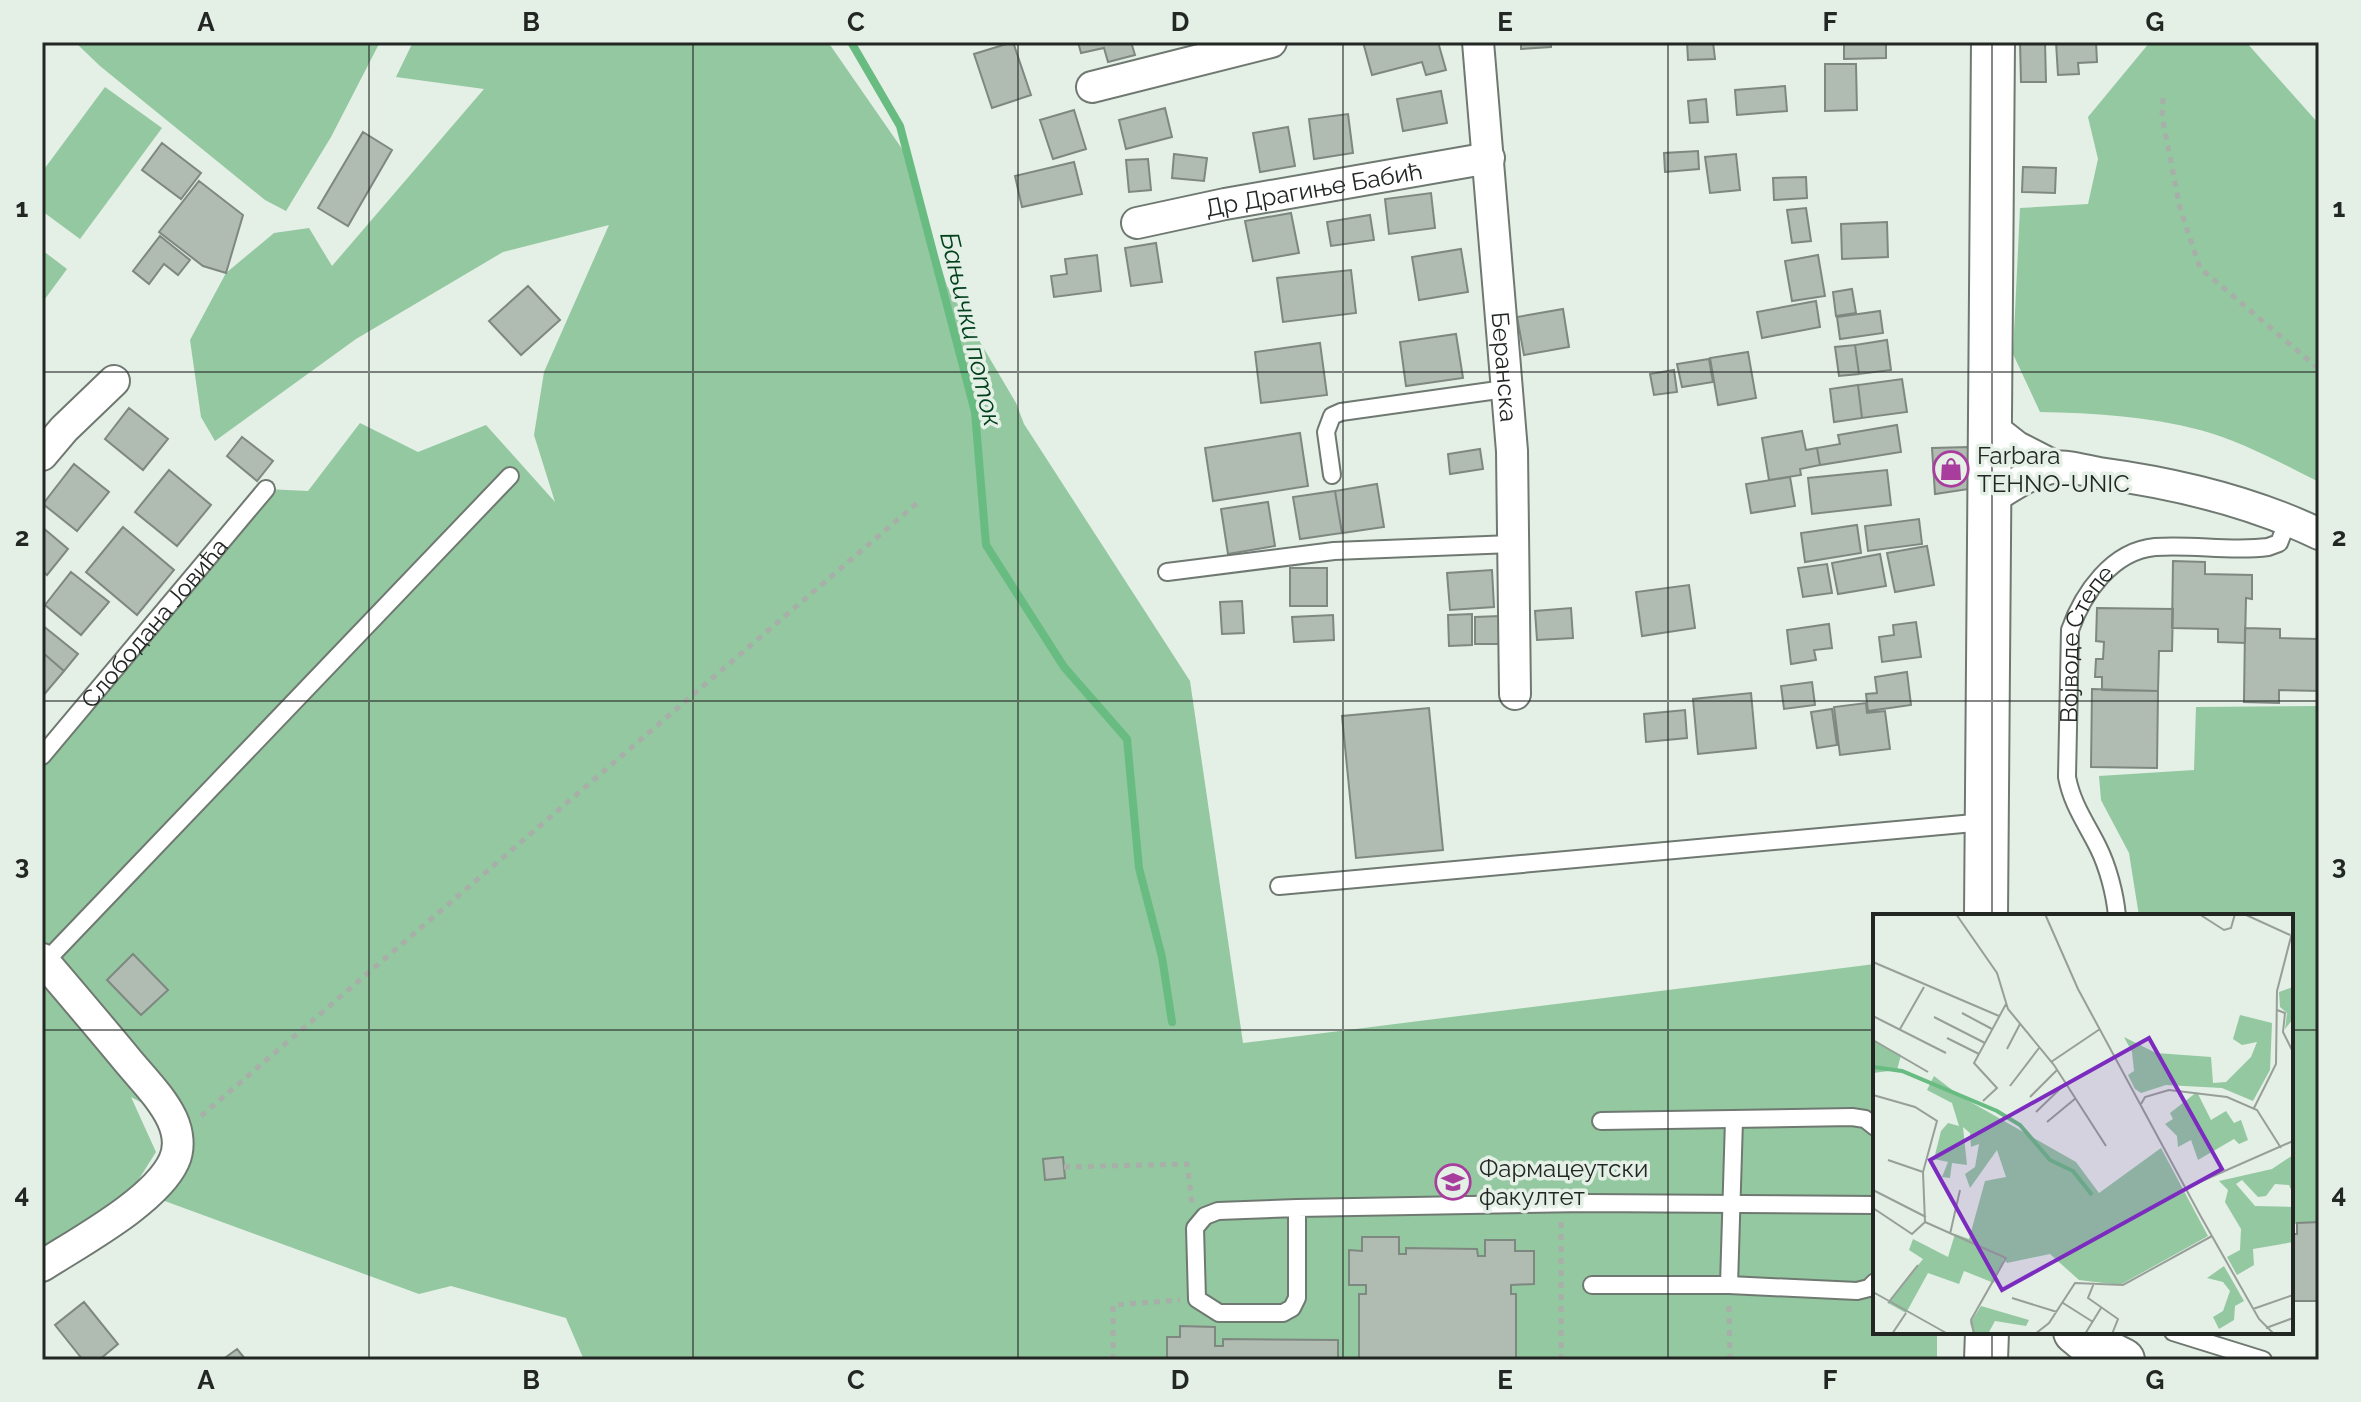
<svg xmlns="http://www.w3.org/2000/svg" width="2361" height="1402" font-family="Raleway,sans-serif">
  <style>
    .green { fill: #93c8a0 }
    .lines { fill: none; stroke-linecap: round; stroke-linejoin: round }
    .stream { stroke: #69bc81; stroke-width: 8 }
    .building { fill: #b0bbb2; stroke: #7e8880; stroke-width: 2 }
    .lane-casing { stroke: #6f7971; stroke-width: 20 }
    .street-casing { stroke: #6f7971; stroke-width: 34 }
    .secondary-casing { stroke: #6f7971; stroke-width: 46 }
    .path { stroke: #a7afa8; stroke-width: 5; stroke-dasharray: 6 6; stroke-linecap: butt }
    .lane { stroke: #fff; stroke-width: 16 }
    .street { stroke: #fff; stroke-width: 30 }
    .secondary { stroke: #fff; stroke-width: 42 }
    .grid { fill: none; stroke: #232724; stroke-width: 2; stroke-opacity: 0.55 }
    .labels { text-anchor: middle; dominant-baseline: central; stroke-width: 7; stroke-linejoin: round; paint-order: stroke }
    .street-label { font-size: 24px; fill: #232724; stroke: #e4efe6 }
    .poi-label { font-size: 24px; fill: #232724; stroke: #e4efe6; text-anchor: start }
    .water-label { font-size: 26px; font-style: italic; fill: #00411c; stroke: #e4efe6 }
    .inset-river { fill: none; stroke: #69bc81; stroke-width: 4 }
    .inset-road { fill: none; stroke: #979f98; stroke-width: 2 }
    .view { fill: #7b2cbf; fill-opacity: 0.15; stroke: #7b2cbf; stroke-width: 4 }
    .inset-edge { fill: none; stroke: #232724; stroke-width: 4 }
    .neatline { fill: none; stroke: #232724; stroke-width: 3 }
    .grid-label { font-size: 26px; text-anchor: middle; font-weight: bold; fill: #232724 }
  </style>
  <rect width="100%" height="100%" fill="#e4efe6"/>
  <path class="green" d="M75 42H380L331 137 286 211 265 200 100 66Z
    M413 42H828L907 156 947 286 1016 403 1024 424 1190 681 1243 1043 1875 964V1332H1937V1360H584L566 1318 451 1286 419 1294 162 1200 193 1155 172 1119 131 1097 156 1152 139 1179 146 1195 42 1261V742L266 489 308 491 360 423 418 452 486 425 555 502 534 435 544 372 609 225 503 252 356 339 215 441 201 417 190 340 226 273 274 233 309 228 332 266 484 89 396 77Z
    M2150 42H2246L2319 124V482C2281 463 2241 441 2200 430 2148 416 2093 413 2040 412L2013 354 2020 208 2088 204 2098 159 2088 117Z
    M105 87 162 128 80 239 42 211V172Z
    M42 250 67 269 42 303Z
    M2319 706V1224H2291V916H2139L2129 853 2101 800 2099 776 2194 770 2196 707Z"/>
  <g class="lines">
    <path class="stream" d="M851 42 900 126 975 412 986 545 1064 667 1127 739 1139 868 1162 957 1172 1022"/>
  </g>
  <path class="building" d="M1013 42 1031 95 992 108 974 54Z
    M1078 42H1131L1135 55 1108 62 1104 48 1081 53Z
    M1363 42H1438L1446 70 1426 75 1422 62 1372 75Z
    M1521 42H1551V47L1521 49Z
    M1687 42H1713L1715 59 1688 60Z
    M1844 42H1886V58L1844 59Z
    M2020 42H2045L2046 82H2021Z
    M2056 42H2096L2097 62 2078 63 2079 74 2058 75Z
    M1825 64H1856L1857 110 1825 111Z
    M1785 86 1787 111 1737 115 1735 90Z
    M1441 91 1447 123 1403 131 1397 99Z
    M1706 99 1708 122 1690 123 1688 101Z
    M1165 108 1172 137 1126 149 1119 120Z
    M1074 110 1086 149 1053 159 1040 120Z
    M1348 114 1353 153 1314 159 1309 119Z
    M1288 127 1295 166 1260 172 1253 133Z
    M363 132 392 150 348 226 318 208Z
    M162 143 201 173 181 199 142 170Z
    M1698 151 1699 169 1665 172 1664 153Z
    M1174 154 1207 158 1204 181 1172 178Z
    M1736 154 1740 190 1710 193 1705 157Z
    M1148 159 1151 190 1129 192 1126 160Z
    M1074 162 1082 194 1022 207 1015 176Z
    M2023 167 2056 168 2055 193 2022 192Z
    M1806 177 1807 198 1774 200 1773 178Z
    M199 181 243 215 226 273 203 266 159 232Z
    M1431 193 1435 228 1389 234 1385 199Z
    M1806 208 1811 241 1792 243 1787 210Z
    M1291 213 1299 253 1253 261 1245 221Z
    M1370 215 1374 240 1331 246 1327 222Z
    M1887 222 1888 257 1842 259 1841 224Z
    M160 236 190 260 178 275 164 264 149 284 133 271Z
    M1156 243 1162 282 1131 286 1125 248Z
    M1461 249 1468 292 1419 300 1412 257Z
    M1097 255 1101 291 1054 297 1051 276 1067 274 1065 259Z
    M1818 255 1825 296 1792 301 1785 261Z
    M1351 270 1356 313 1283 322 1277 278Z
    M528 286 560 320 521 355 489 321Z
    M1852 289 1856 313 1836 316 1833 292Z
    M1816 301 1820 327 1762 338 1757 312Z
    M1563 309 1569 347 1524 355 1517 317Z
    M1880 311 1883 333 1840 339 1837 317Z
    M1456 334 1463 378 1406 386 1400 342Z
    M1887 340 1891 370 1859 374 1855 345Z
    M1320 343 1327 395 1261 403 1255 352Z
    M1855 345 1859 374 1839 376 1835 347Z
    M1748 352 1756 398 1718 405 1710 358Z
    M1709 359 1713 382 1682 387 1677 364Z
    M1674 370 1677 392 1654 395 1650 374Z
    M1902 379 1907 412 1862 418 1858 385Z
    M1858 385 1862 418 1834 422 1830 389Z
    M129 408 168 439 143 470 105 439Z
    M1897 425 1901 452 1820 465 1817 448 1840 444 1838 435Z
    M1802 431 1806 450 1817 448 1820 465 1800 469 1801 475 1769 480 1762 438Z
    M1300 433 1308 486 1213 501 1205 448Z
    M242 437 273 461 257 481 227 456Z
    M1968 447 1969 489 1935 494 1932 448Z
    M1480 449 1483 469 1450 474 1448 454Z
    M74 464 109 492 77 531 43 504Z
    M169 470 211 505 177 546 135 512Z
    M1887 470 1891 505 1812 514 1808 478Z
    M1790 477 1795 506 1751 513 1746 484Z
    M1377 484 1384 527 1342 533 1335 491Z
    M1335 491 1342 533 1300 539 1293 497Z
    M1268 502 1275 546 1228 554 1221 509Z
    M1919 519 1922 544 1868 551 1865 526Z
    M1857 525 1861 553 1805 562 1801 533Z
    M42 527 68 549 47 575 42 571Z
    M123 527 174 570 137 615 86 572Z
    M1927 546 1934 585 1895 592 1887 553Z
    M1880 554 1886 586 1838 594 1832 563Z
    M2173 561 2205 562V574L2252 575V599L2246 598 2245 643 2218 642V629L2172 628Z
    M1827 564 1832 593 1803 597 1798 568Z
    M1290 568H1327V606H1290Z
    M1492 570 1494 607 1450 610 1447 573Z
    M71 572 109 602 81 635 45 605Z
    M1689 585 1695 628 1642 636 1636 592Z
    M1242 601 1244 633 1222 634 1220 602Z
    M1571 608 1573 638 1537 640 1535 611Z
    M2097 608 2173 609 2172 651H2159L2158 691 2102 690V677H2095L2096 659H2103L2104 642 2096 641Z
    M1472 614V645L1449 646 1448 615Z
    M1333 615 1334 640 1294 642 1292 617Z
    M1500 616 1501 644H1475V617Z
    M1916 622 1921 657 1882 662 1879 637 1894 635 1893 625Z
    M1829 624 1832 648 1814 650 1816 660 1791 664 1787 630Z
    M42 625 78 654 64 671 42 652Z
    M2245 628 2280 629V638L2319 639V691L2279 690V703L2244 702Z
    M42 652 64 671 42 697Z
    M1907 672 1911 705 1868 711 1866 694 1877 693 1875 677Z
    M1812 682 1815 705 1784 709 1781 686Z
    M2092 689 2158 691 2157 768 2091 767Z
    M1751 693 1756 748 1698 754 1693 699Z
    M1866 703 1867 713 1885 711 1890 749 1840 755 1834 707Z
    M1429 708 1443 850 1356 858 1342 716Z
    M1832 709 1837 745 1817 748 1811 712Z
    M1685 710 1687 738 1646 742 1644 714Z
    M133 954 168 990 141 1015 107 980Z
    M1063 1157 1065 1178 1045 1180 1043 1159Z
    M2319 1222V1301H2291V1234H2297V1223Z
    M1362 1237H1399V1254H1406V1248L1477 1249 1478 1256H1485V1240H1515V1251H1534V1284L1511 1285V1294H1516V1360H1359V1294H1366V1285H1349V1250L1362 1251Z
    M84 1302 118 1344 99 1360H83L55 1325Z
    M1180 1326 1215 1327V1346H1223V1339L1338 1340V1360H1167V1337H1180Z
    M237 1349 246 1360H222Z"/>
  <g class="lines">
    <defs>
      <g id="lane">
        <path d="M1332 475 1326 432 1332 416 1341 412 1505 389"/>
        <path d="M1167 572 1334 551 1512 544"/>
        <path id="s1" d="M42 756 266 489"/>
        <path d="M1279 886 1985 822"/>
        <path id="s2" d="M2117 916C2115 894 2108 867 2098 847 2086 823 2072 804 2067 777L2070 630C2083 593 2112 551 2155 547 2193 544 2231 552 2268 547L2279 543 2288 520"/>
        <path d="M45 962 510 476"/>
        <path d="M1601 1121 1852 1117 1865 1119 1875 1127"/>
        <path d="M1297 1208V1298L1292 1308 1283 1313H1219L1197 1299 1195 1228 1205 1216 1218 1211 1297 1208 1585 1203 1875 1205"/>
        <path d="M1592 1285H1729L1857 1291 1869 1288 1875 1282"/>
        <path d="M1729 1285 1734 1120"/>
        <path d="M2173 1332 2263 1360"/>
      </g>
      <g id="street">
        <path id="s3" d="M1478 42 1512 451 1515 694"/>
        <path d="M1092 87 1271 42"/>
        <path id="s4" d="M1137 223 1225 204 1489 158"/>
        <path d="M1989 425 2017 447 2056 467"/>
        <path d="M42 455 64 429 114 381"/>
        <path d="M1989 500C2009 488 2032 471 2056 467 2068 465 2086 471 2099 473 2173 483 2251 501 2319 534"/>
        <path d="M42 959C71 993 100 1027 128 1061 143 1079 162 1098 172 1119 178 1132 180 1148 174 1161 156 1201 79 1242 42 1266"/>
      </g>
      <path id="secondary" d="M1986 916 1993 42
        M2075 1332 2087 1342 2123 1360
        M1986 1360 1987 1332"/>
    </defs>
    <use href="#lane" class="lane-casing"/>
    <use href="#street" class="street-casing"/>
    <use href="#secondary" class="secondary-casing"/>
    <path class="path" d="M2163 98 2162 116 2180 208 2200 268 2319 369
      M201 1116 917 503
      M1064 1167 1187 1164 1192 1203
      M1729 1306 1730 1360
      M1113 1360V1305L1180 1300
      M1561 1360V1221"/>
    <use href="#lane" class="lane"/>
    <use href="#street" class="street"/>
    <use href="#secondary" class="secondary"/>
  </g>
  <path class="grid" d="M369 42V1360M693 42V1360M1018 42V1360M1343 42V1360M1668 42V1360M1992 42V916M42 372H2319M42 701H2319M42 1030H1875M2291 1030H2319M1992 1332V1360"/>
  <defs>
    <symbol id="shop-ring" viewBox="-11 -11 22 22"><circle r="9.5" fill="#e4efe6" stroke="#a83d9d" stroke-width="1.5"/><path d="M-5-2.5h2.3a2.7 3.5 0 0 1 5.4 0H5L5.5 6h-11ZM-1.5-2.5h3a1.5 2.3 0 0 0-3 0Z" fill="#a83d9d"/></symbol>
    <symbol id="university-ring" viewBox="-11 -11 22 22"><circle r="9.5" fill="#e4efe6" stroke="#a83d9d" stroke-width="1.5"/><path d="M0-5L7-2L0 1L-7-2ZM-4 1L0 2.5L4 1V4Q0 6-4 4Z" fill="#a83d9d"/></symbol>
  </defs>
  <g fill-rule="evenodd">
    <use href="#shop-ring" x="1931" y="449" width="40" height="40"/>
    <use href="#university-ring" x="1433" y="1162" width="40" height="40"/>
  </g>
  <g class="labels">
    <g class="street-label">
      <text stroke="none"><textPath href="#s4" startOffset="180">Др Драгиње Бабић</textPath></text>
      <text stroke="none"><textPath href="#s3" startOffset="326">Беранска</textPath></text>
      <text stroke="none"><textPath href="#s1" startOffset="174">Слободана Јовића</textPath></text>
      <text stroke="none"><textPath href="#s2" startOffset="286">Војводе Степе</textPath></text>
    </g>
    <g class="poi-label">
      <text x="1977" y="455">Farbara<tspan x="1977" dy="28">TEHNO-UNIC</tspan></text>
      <text x="1479" y="1168">Фармацеутски<tspan x="1479" dy="28">факултет</tspan></text>
    </g>
    <g class="water-label">
      <text transform="translate(971 329) rotate(77)">Бањички поток</text>
    </g>
  </g>
  <g transform="translate(1873 914)">
    <rect width="420" height="420" fill="#e4efe6"/>
    <path d="M420 73V105L412 115 414 99 407 93 406 78ZM367 101 399 109 397 156 380 187 349 174 293 171 268 179 262 175 255 161 261 157 259 138 251 123 283 139 338 143 340 169 353 168 378 143 384 128 369 131 360 125ZM0 127 28 141 24 156 0 159ZM61 162 87 182 203 248 226 279 288 234 335 322 247 371 206 366 177 340 134 349 131 345 121 369 91 357 86 370 55 359 33 399 15 389 50 345 36 336 40 325 75 343 82 320 96 325 112 267 133 263 124 236 97 274 92 260 102 253 106 230 98 233 97 219 90 213 94 251 79 249 77 264 69 263 75 248 61 245 68 217 75 209 86 212 79 189 54 176ZM324 178 338 206 353 197 361 209 368 206 375 226 366 230 361 225 325 246 318 226 305 233 304 222 292 210 300 205 297 199ZM420 241V280L416 271 402 270 393 282 385 283 369 266 363 270 382 292 420 293V328L380 335 381 351 364 361 354 343 367 336 368 315 352 288 355 276 346 267 399 255ZM351 352 371 387 362 392 361 406 346 415 340 403 350 397 357 377 350 368 334 364ZM108 392 156 406 153 412 122 407 116 418 101 420 97 409Z" fill="#93c8a0"/>
    <path class="inset-river" d="M0 153 29 157 124 197 147 211 177 246 200 257 219 281"/>
    <path class="inset-road" d="M83 0 124 59 135 95 181 151 233 232M172 0 205 75 327 301 386 405 401 420M326 0 351 16 358 14 362 0M371 0 417 21M0 48 126 102M404 96 412 99 410 118 420 138M89 99 119 115M0 102 73 139M61 103 112 129M27 115 51 73M74 124 106 140M0 126 55 158M134 135 147 110M178 148 227 115M137 172 166 134M0 181 42 193 64 207 50 258 52 308 39 320 0 294M157 183 184 156M110 187 124 174 101 149 133 90M268 190 272 183 296 176 354 183 384 196 408 234M381 194 403 150 404 77 420 15M163 198 193 169M174 208 203 184M15 246 50 258M313 274 420 227M0 276 53 303M52 308 133 344 98 406 101 420M77 320 87 276M221 369 215 384 245 405 239 420M0 378 75 420M139 384 184 398M15 389 45 351M190 389 220 408M380 395 420 381M393 414 420 404M19 420 33 399M162 420 176 409 202 369 250 371 339 322M212 420 228 394"/>
    <path class="view" d="M276 124 349 255 129 376 57 246Z"/>
    <rect width="420" height="420" class="inset-edge"/>
  </g>
  <rect width="2361" height="1402" fill="none" stroke="#e4efe6" stroke-width="88"/>
  <rect x="44" y="44" width="2273" height="1314" class="neatline"/>
  <g class="grid-label">
    <text x="206" y="31">A</text>
    <text x="531" y="31">B</text>
    <text x="856" y="31">C</text>
    <text x="1180" y="31">D</text>
    <text x="1505" y="31">E</text>
    <text x="1830" y="31">F</text>
    <text x="2155" y="31">G</text>
    <text x="22" y="217">1</text>
    <text x="2339" y="217">1</text>
    <text x="22" y="546">2</text>
    <text x="2339" y="546">2</text>
    <text x="22" y="874">3</text>
    <text x="2339" y="874">3</text>
    <text x="22" y="1203">4</text>
    <text x="2339" y="1203">4</text>
    <text x="206" y="1389">A</text>
    <text x="531" y="1389">B</text>
    <text x="856" y="1389">C</text>
    <text x="1180" y="1389">D</text>
    <text x="1505" y="1389">E</text>
    <text x="1830" y="1389">F</text>
    <text x="2155" y="1389">G</text>
  </g>
</svg>
